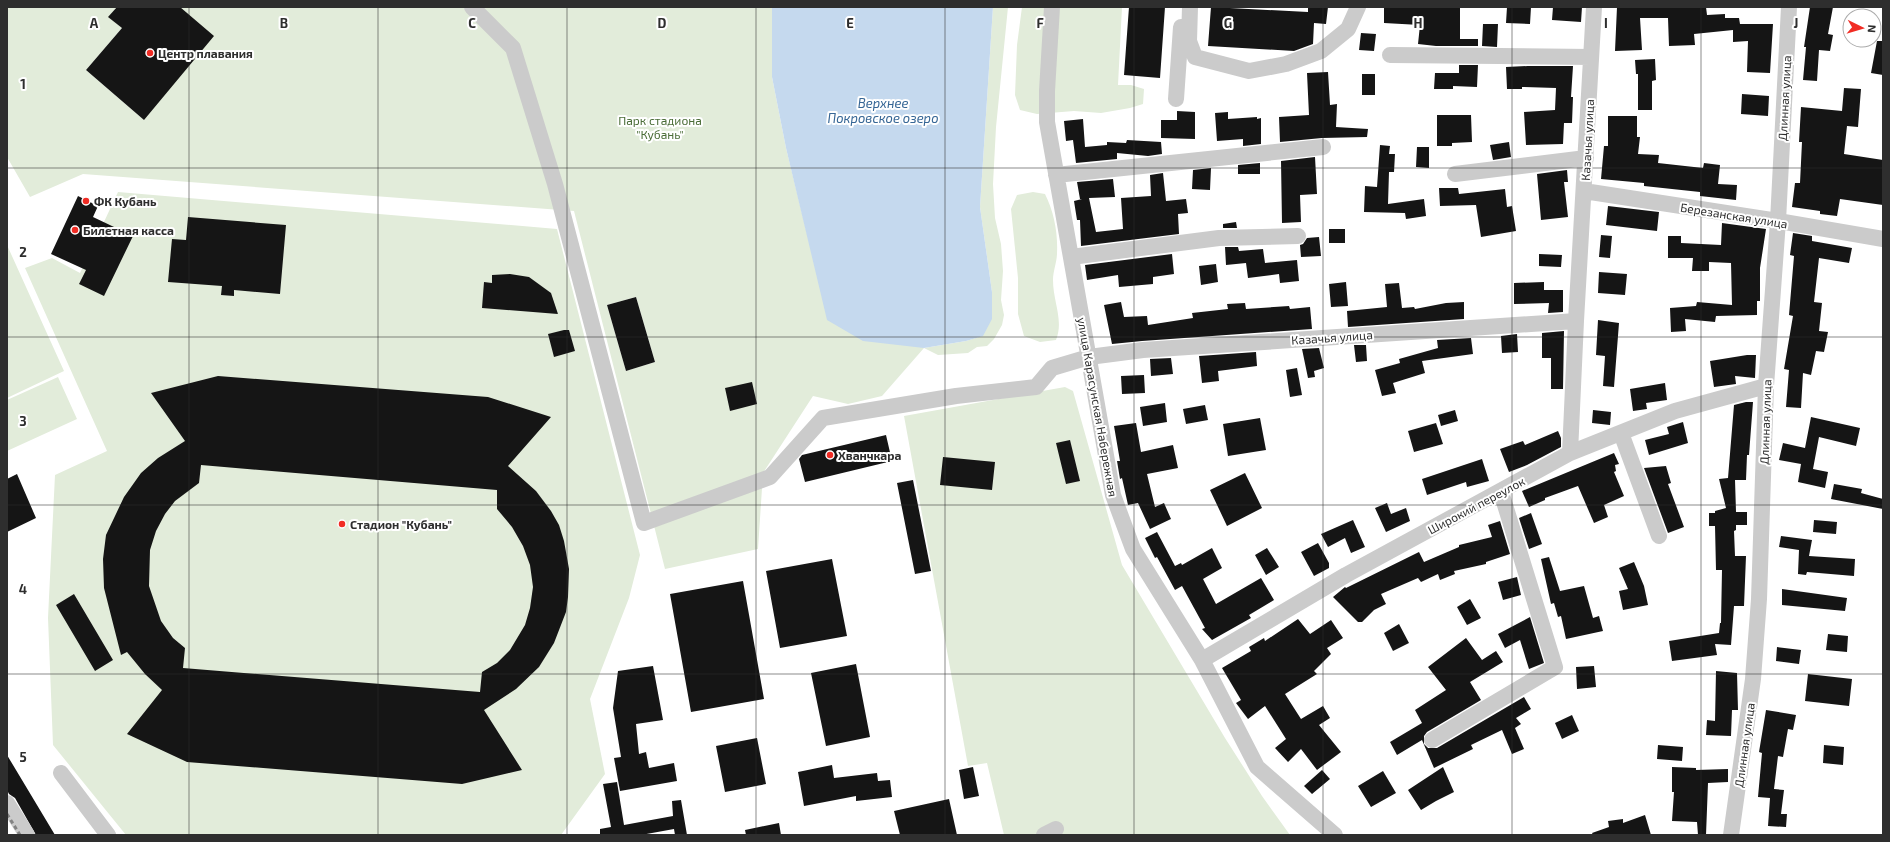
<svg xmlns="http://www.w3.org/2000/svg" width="1890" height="842" font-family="'Exo 2',sans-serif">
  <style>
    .green { fill: #e2ecda; fill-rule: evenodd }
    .water { fill: #c5d9ee }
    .building { fill: #151515; fill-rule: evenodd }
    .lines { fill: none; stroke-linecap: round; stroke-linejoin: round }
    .minor { stroke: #cbcbcb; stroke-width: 16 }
    .rail { stroke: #838383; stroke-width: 3; stroke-dasharray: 4 3; stroke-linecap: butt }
    .grid { fill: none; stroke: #2e2e2e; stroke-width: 1; stroke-opacity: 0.55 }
    .poi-dot { fill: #f12c24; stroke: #fff; stroke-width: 1.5 }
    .labels { text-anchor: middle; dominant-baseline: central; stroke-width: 4; stroke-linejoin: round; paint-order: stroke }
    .poi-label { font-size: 12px; font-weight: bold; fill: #2e2e2e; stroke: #fff; text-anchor: start }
    .street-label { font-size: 12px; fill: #2e2e2e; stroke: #fff }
    .park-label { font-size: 12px; fill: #4b6d38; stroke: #fff }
    .water-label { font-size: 13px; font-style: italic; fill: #366695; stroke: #fff }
    .grid-label { font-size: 13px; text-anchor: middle; font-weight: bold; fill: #2e2e2e; stroke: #fff; stroke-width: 4; stroke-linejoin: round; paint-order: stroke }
  </style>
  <rect width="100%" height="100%" fill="#fff"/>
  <path class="green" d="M7 7H117L109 17 122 28 86 70 144 120 180 7H772V77L786 148 809 242 924 348 966 341 982 336 992 292 980 207 993 7H1008L996 127 993 184 995 218 1001 244 1003 271 1001 300 1004 315 1002 325 994 339 987 346 977 347 968 353 938 355 924 348 882 396 848 404 813 396 763 473 758 549 665 569 574 211 83 174 30 197 7 157ZM636 297 655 362 626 371 607 305Z
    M1022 7H1122L1118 85H1131L1144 89 1143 104 1130 108 1101 113 1074 111 1037 114 1020 110 1015 95 1017 45Z
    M118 192 557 229 640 555 629 598 590 699 605 774 561 835H126L53 745 48 618 55 475 107 451 25 268 52 258 80 273Z
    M1033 192 1045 194C1054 212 1058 233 1057 253 1057 262 1053 271 1053 280 1053 302 1064 320 1056 340L1040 342 1024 336 1018 314V278L1011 209 1017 195Z
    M7 245 64 371 7 398Z
    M58 377 77 419 7 451V400Z
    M1065 387 1073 391 1122 565 1225 738 1262 796 1290 835H1004L987 763 968 766 904 416Z"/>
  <path class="water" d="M772 7H993L980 207 992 292V319L983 336 966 341 924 348 863 341 827 320 786 148 772 77Z"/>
  <path class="building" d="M117 7H180L214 36 144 120 86 70 122 28 108 17Z
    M1129 7H1165L1160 78 1124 75Z
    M1211 7 1308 12V7H1328L1326 24 1314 23 1313 44 1294 51 1208 46Z
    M1384 7H1460V39H1478V46H1436L1418 44 1420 25 1384 23Z
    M1507 7H1531L1530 24 1506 23Z
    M1553 7H1582L1581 22 1552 20Z
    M1617 7H1706L1707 15 1725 14V18H1739L1740 24H1773L1770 73 1747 72 1748 41 1733 42V30L1694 34 1695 45 1669 46 1668 18H1640L1642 50 1615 51Z
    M1810 7H1833L1828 34 1833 35 1830 51 1819 50 1817 81 1803 80 1806 47H1804Z
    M1483 24H1498L1497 47 1482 46Z
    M1361 33 1376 34 1374 51 1359 50Z
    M1877 41H1883V75L1871 73Z
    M1655 59 1656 80 1652 81V110H1638V74H1636L1635 60Z
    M1459 65H1478L1477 87 1453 86V89H1434L1435 73H1459Z
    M1528 66H1573L1571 97H1573L1572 123H1564L1563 144 1526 145 1524 112 1555 110 1556 88 1522 87V89H1507L1506 67Z
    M1328 72 1330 105 1337 104 1336 127 1368 129 1367 137 1322 138 1280 142 1279 117 1309 115 1307 73Z
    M1362 74H1375V95H1362Z
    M1844 88 1861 89 1858 127 1847 126 1844 154 1883 160V205L1840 199 1837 216 1820 214V211L1792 207 1795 183H1800L1802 142H1799L1801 107 1842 111Z
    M1742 94 1769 96 1768 116 1741 114Z
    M1177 111 1195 112V139L1161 138V120H1177Z
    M1228 112V119L1257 117V119L1261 118V144L1243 146V139L1217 141 1215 113Z
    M1437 115H1471L1472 142 1452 143V146H1437Z
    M1608 116H1637V137H1640L1638 154 1659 155 1658 163 1703 168 1704 163 1720 165 1718 184 1737 185 1736 200 1700 196V192L1644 186V183L1601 179 1604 146H1608Z
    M1083 119 1085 147 1107 145V142L1126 143 1127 140 1161 142 1162 154 1148 156 1117 153V159L1076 163 1073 140 1066 141 1064 121Z
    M1509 142 1511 157 1493 160 1490 145Z
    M1380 145 1390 146 1389 154H1395L1394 172H1389L1388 204 1424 199 1426 216 1406 219 1405 213 1364 212 1365 186 1377 187Z
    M1417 147H1429V168L1416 167Z
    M1315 157 1317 194 1300 195 1301 222 1282 223 1281 161Z
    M1260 163V174H1238V165Z
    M1211 168 1210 190 1192 189 1193 170Z
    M1567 170 1568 182H1564L1568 217 1541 220 1537 174Z
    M1163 173 1166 201 1186 199 1188 213 1178 214 1179 234 1081 246 1080 220H1077L1074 201 1082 199H1080L1077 182 1113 179 1115 197 1089 198 1096 232 1123 229 1121 198 1151 196 1150 175Z
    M1439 188H1458L1459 194 1505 189 1507 207 1512 206 1516 231 1481 237 1476 205 1440 206Z
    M78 196 98 206 93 217 133 236 104 296 79 284 86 270 51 254Z
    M1608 206 1659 212 1657 231 1606 225Z
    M188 217 286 225 280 294 234 290V296L221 295 222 286 168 282 172 239 186 240Z
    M1236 222 1237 228H1223V224Z
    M1722 223 1766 229 1760 268V301H1757V315L1716 316 1715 322 1685 319 1686 331 1671 332 1670 308 1696 306 1697 302 1732 305 1731 263 1709 262V271H1692L1693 258H1668V236H1681V243L1721 245Z
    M1329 229H1345V243H1329Z
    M1793 233 1812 236V241L1852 248 1849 263 1819 258 1814 302 1822 303 1819 331 1828 332 1824 352 1816 351 1811 375 1803 373 1801 408 1786 407 1789 370 1784 369 1793 316 1789 315 1794 256 1790 255Z
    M1601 235 1612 236 1610 258 1599 257Z
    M1319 237 1321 256 1301 257 1300 245 1303 244 1307 238Z
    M1225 247H1238L1239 251 1263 249 1265 263 1297 260 1299 281 1280 283 1279 274 1248 278 1246 263 1226 265Z
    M1172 254 1174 274 1153 277V284L1119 287 1118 275 1087 280 1085 265Z
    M1539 254 1562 255 1561 267 1539 266Z
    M1216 264 1218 282 1201 285 1199 266Z
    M1599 272 1627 274 1625 295 1598 293Z
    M510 274 529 277 551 293 558 314 482 308 484 282 492 283V275Z
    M1346 282 1348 306 1331 307 1329 284Z
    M1544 282V290H1563V312L1548 313 1549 303 1514 304V283Z
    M1399 283 1402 308 1414 307 1415 309 1446 303 1464 302V319L1348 327 1347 311 1387 307 1385 284Z
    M636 297 655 362 626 371 607 305Z
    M1121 302 1124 317 1147 316 1148 325 1193 318 1192 313 1228 309 1227 304 1245 303 1246 309 1289 306 1290 309 1310 307 1312 329 1142 341 1112 344 1104 305Z
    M1598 320 1619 323 1614 387 1603 386 1605 356 1596 355Z
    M564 330H569L575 351 554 357 548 334Z
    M1564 331 1563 389H1551V358H1542V333Z
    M1517 334 1518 352 1502 353 1501 336Z
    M1471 338 1473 354 1422 361 1425 373 1393 383 1396 393 1382 396 1375 370 1400 363 1399 359 1438 348 1437 340Z
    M1354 345H1366L1367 361 1356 362Z
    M1319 348 1324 368 1314 371 1315 377 1308 378 1302 349Z
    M1256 352 1257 366 1218 371 1219 381 1202 383 1199 356Z
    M1747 355H1756L1755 378 1735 376 1736 384 1714 387 1710 361Z
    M1171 358 1173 374 1151 376 1150 359Z
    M1297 368 1302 395 1290 397 1286 370Z
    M1144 375 1145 393 1122 394 1121 376Z
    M218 376 488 397 551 417 508 466 536 491 551 511 559 525 564 541 569 569 568 597 566 612 554 643 539 667 516 689 484 710 522 770 462 784 187 762 127 734 162 690 145 674 127 652 121 655 104 588 103 559 106 535 124 497 141 473 158 458 185 441 151 393ZM201 465 497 490V509L512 527 523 546 530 565 533 587 530 608 525 625 510 650 497 663 482 672 480 692 183 668 185 648 173 638 161 621 149 586 150 550 156 531 165 514 175 501 199 483Z
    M752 382 757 404 730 411 725 388Z
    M1665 383 1667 400 1646 403 1647 409 1633 411 1630 389Z
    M1746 402H1753L1749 455H1747L1746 480H1735L1736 512H1747V525H1736V530L1734 531 1735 556H1746L1744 606H1734L1731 645 1715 644 1717 655 1672 661 1669 641 1719 633 1720 623H1721L1722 570H1716L1715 526H1709V513H1715V511L1726 508 1719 479 1728 478 1734 405Z
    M1165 403 1167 422 1143 426 1140 407Z
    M1205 405 1208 420 1186 424 1183 409Z
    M1455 410 1458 421 1441 426 1438 415Z
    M1593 410 1611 412 1610 425 1592 423Z
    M1811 417 1860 428 1856 446 1819 437 1813 469 1828 472 1825 488 1798 482 1801 464 1779 460 1783 443 1805 448Z
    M1260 418 1266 450 1228 456 1223 424Z
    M1683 422 1688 443 1649 455 1645 440 1669 434 1667 427Z
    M1136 423 1141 452 1173 445 1178 468 1147 474 1155 507 1164 503 1171 519 1150 529 1138 503 1128 505 1122 478 1120 479 1117 461H1120L1114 426Z
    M1436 423 1443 444 1414 452 1408 431Z
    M1558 431 1561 438V447L1527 465 1509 472 1500 449 1523 441 1525 445Z
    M886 435 892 461 805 482 799 459 802 455Z
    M1070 440 1080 481 1066 484 1056 443Z
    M1614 453 1619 464 1615 465 1616 471 1614 472 1624 496 1604 505 1608 517 1594 523 1578 486 1545 498V500L1529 507 1522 491Z
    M943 457 995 462 992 490 940 485Z
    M1482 459 1489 481 1467 487 1466 482 1427 495 1422 479Z
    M1666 466 1671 483 1668 484 1684 527 1668 533 1644 468Z
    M1245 473 1262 508 1227 526 1210 490Z
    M17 474 36 518 7 532V479Z
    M913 480 931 571 915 574 897 483Z
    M1834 484 1862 489 1861 493 1883 499V509L1831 499Z
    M1387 503 1391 514 1406 508 1410 521 1386 532 1375 508Z
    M1531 513 1542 544 1529 549 1519 518Z
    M1353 520 1365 547 1351 553 1345 538 1328 547 1321 534Z
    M1814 520 1837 522 1836 534 1813 532Z
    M1500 521 1510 554 1486 562V564L1454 571 1455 574 1440 580 1438 574 1421 582 1418 578 1381 594 1386 604 1374 610 1362 622H1358L1333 597 1345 587 1346 588 1419 552 1424 562 1459 547V545L1492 537 1488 525Z
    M1157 532 1175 566 1181 563 1182 565 1212 548 1222 568 1203 579 1216 604 1261 578 1274 600 1249 615 1251 618 1212 640 1202 629 1205 628 1182 586 1175 590 1157 557 1155 558 1145 538Z
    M1781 536 1812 540 1809 556 1855 559 1854 576 1807 572 1806 575 1798 574 1799 550 1779 547Z
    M1318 543 1329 563V568L1314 576 1301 552Z
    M1267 548 1279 567 1266 575 1255 555Z
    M1549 557 1560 591 1584 586 1593 618 1599 616 1603 631 1566 639 1561 616 1558 617 1554 603 1551 604 1541 559Z
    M832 559 847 636 780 648 766 571Z
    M1634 562 1644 586 1648 605 1623 610 1619 591 1628 589 1619 568Z
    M1517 577 1521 595 1503 600 1498 582Z
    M743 581 764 699 691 712 670 594Z
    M1782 589 1847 598 1845 611 1782 605Z
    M74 594 113 660 95 671 56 605Z
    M1470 599 1481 618 1467 625 1457 607Z
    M1530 617 1544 663 1529 669 1520 640 1505 648 1498 634Z
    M1298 619 1310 634 1331 620 1343 638 1327 648 1331 654 1314 671 1317 674 1285 694 1301 719 1323 706 1330 718 1319 725 1341 752 1317 770 1301 749 1288 762 1275 748 1286 739 1265 706 1248 719 1236 703 1241 700 1222 668 1251 651 1249 647 1264 638 1265 641Z
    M1399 624 1409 643 1393 651 1384 633Z
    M1828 634 1848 636 1847 652 1826 650Z
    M1466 638 1482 660 1496 651 1503 662 1470 682 1481 700 1427 732 1424 736V744L1428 748H1437L1524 697 1531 709 1516 718 1521 724 1515 728 1524 749 1512 754 1502 730 1471 745 1473 749 1434 768 1422 740 1397 755 1390 742 1422 723 1415 710 1446 690 1428 667Z
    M1777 647 1801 650 1799 664 1776 661Z
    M856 664 870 737 826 746 811 673Z
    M653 666 663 720 636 724 639 754 646 752 649 768 674 763 677 781 620 791 614 758 621 757 613 708 618 671Z
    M1594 666 1596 687 1577 689 1576 667Z
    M1716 671 1737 673 1738 710H1732L1731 736 1706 735 1707 720 1715 721Z
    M1808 674 1852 679 1849 706 1805 701Z
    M1766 710 1796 715 1793 730 1788 729 1783 757 1778 756 1774 789 1784 790 1781 814H1787L1786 827 1768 826 1770 798 1758 797 1762 753 1759 752Z
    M1572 715 1579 731 1562 739 1555 723Z
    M757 738 766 784 725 792 716 746Z
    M1658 745 1683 747 1682 761 1657 759Z
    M1824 745 1844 747 1843 765 1823 763Z
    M7 755 55 835H36L15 798 9 794 7 790Z
    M832 765 834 778 877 773 878 781 890 780 892 797 856 801V796L804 806 798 772Z
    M973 767 979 796 964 799 959 770Z
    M1443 767 1454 792 1436 801 1421 810 1408 790Z
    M1672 767 1696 768V770L1728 769V782L1708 783 1706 835H1698L1697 822 1672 821 1674 792H1672Z
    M1322 770 1330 779 1312 794 1304 786Z
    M1383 771 1396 793 1371 807 1358 786Z
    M617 782 624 825 673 816 672 801 681 800 687 835H675L674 829 641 835H600V829L611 827 603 784Z
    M949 799 957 835H900L894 811Z
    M1645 815 1651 835H1593L1592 833 1609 827 1608 821 1623 819V823Z
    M779 823 781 835H746L745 830Z"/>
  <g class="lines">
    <path class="minor" d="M472 7 513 48 555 184 644 523 770 477 823 418 956 396 1036 387 1052 368 1089 357 1143 350 1576 321
      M1052 7 1047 91V122L1113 495 1133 549 1202 660 1257 767 1335 835
      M1190 7 1189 41 1195 57 1249 71 1286 64 1321 51 1348 29 1358 7
      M1390 55 1591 57
      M1176 99 1181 27
      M1455 174 1586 158
      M1056 175 1323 147
      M1584 191 1778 221 1883 239
      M1071 257 1219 238 1298 236
      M1621 433 1659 536
      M1570 453 1576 321 1594 7
      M1202 660 1346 575 1570 453 1675 411 1766 386
      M1432 740 1555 667 1501 492
      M61 773 108 835
      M7 803 27 835
      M1044 835 1056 829
      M1731 835 1753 679 1759 599 1766 386 1778 221 1789 7"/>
    <path class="rail" d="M7 814 20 835"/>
  </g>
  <path class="grid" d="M189 7V835M378 7V835M567 7V835M756 7V835M945 7V835M1134 7V835M1323 7V835M1512 7V835M1701 7V835M7 168H1883M7 337H1883M7 505H1883M7 674H1883"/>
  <g class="poi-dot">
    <circle cx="150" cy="53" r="4"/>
    <circle cx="86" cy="201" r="4"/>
    <circle cx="75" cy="230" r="4"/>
    <circle cx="830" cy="455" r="4"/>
    <circle cx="342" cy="524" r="4"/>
  </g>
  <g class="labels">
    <g class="poi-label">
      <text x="158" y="53">Центр плавания</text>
      <text x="94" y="201">ФК Кубань</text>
      <text x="83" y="230">Билетная касса</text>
      <text x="838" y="455">Хванчкара</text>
      <text x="350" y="524">Стадион "Кубань"</text>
    </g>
    <g class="street-label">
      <text transform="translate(1784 98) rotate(-87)">Длинная улица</text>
      <text transform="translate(1587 140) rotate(-87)">Казачья улица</text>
      <text transform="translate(1734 215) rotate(9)">Березанская улица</text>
      <text transform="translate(1332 337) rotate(-4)">Казачья улица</text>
      <text transform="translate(1098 407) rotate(80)">улица Карасунская Набережная</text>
      <text transform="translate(1765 422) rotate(-88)">Длинная улица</text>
      <text transform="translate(1476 505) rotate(-28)">Широкий переулок</text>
      <text transform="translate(1744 745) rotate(-82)">Длинная улица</text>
    </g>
    <g class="park-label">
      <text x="660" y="120">Парк стадиона<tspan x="660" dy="14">"Кубань"</tspan></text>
    </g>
    <g class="water-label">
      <text x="883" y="103">Верхнее<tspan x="883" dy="15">Покровское озеро</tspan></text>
    </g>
  </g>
  <g class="grid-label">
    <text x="94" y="28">A</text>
    <text x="284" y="28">B</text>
    <text x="472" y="28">C</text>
    <text x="662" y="28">D</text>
    <text x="850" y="28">E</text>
    <text x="1040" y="28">F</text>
    <text x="1228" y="28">G</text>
    <text x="1418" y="28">H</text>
    <text x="1606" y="28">I</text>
    <text x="1796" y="28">J</text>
    <text x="23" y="89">1</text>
    <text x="23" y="257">2</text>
    <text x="23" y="426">3</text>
    <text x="23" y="594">4</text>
    <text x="23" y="762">5</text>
  </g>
  <rect width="1890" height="842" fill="none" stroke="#2e2e2e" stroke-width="16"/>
  <g transform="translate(1862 28) rotate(95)"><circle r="19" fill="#ffffff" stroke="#ababab"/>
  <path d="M0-3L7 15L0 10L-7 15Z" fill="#f12c24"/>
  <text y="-6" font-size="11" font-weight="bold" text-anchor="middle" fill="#2e2e2e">N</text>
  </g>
</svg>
